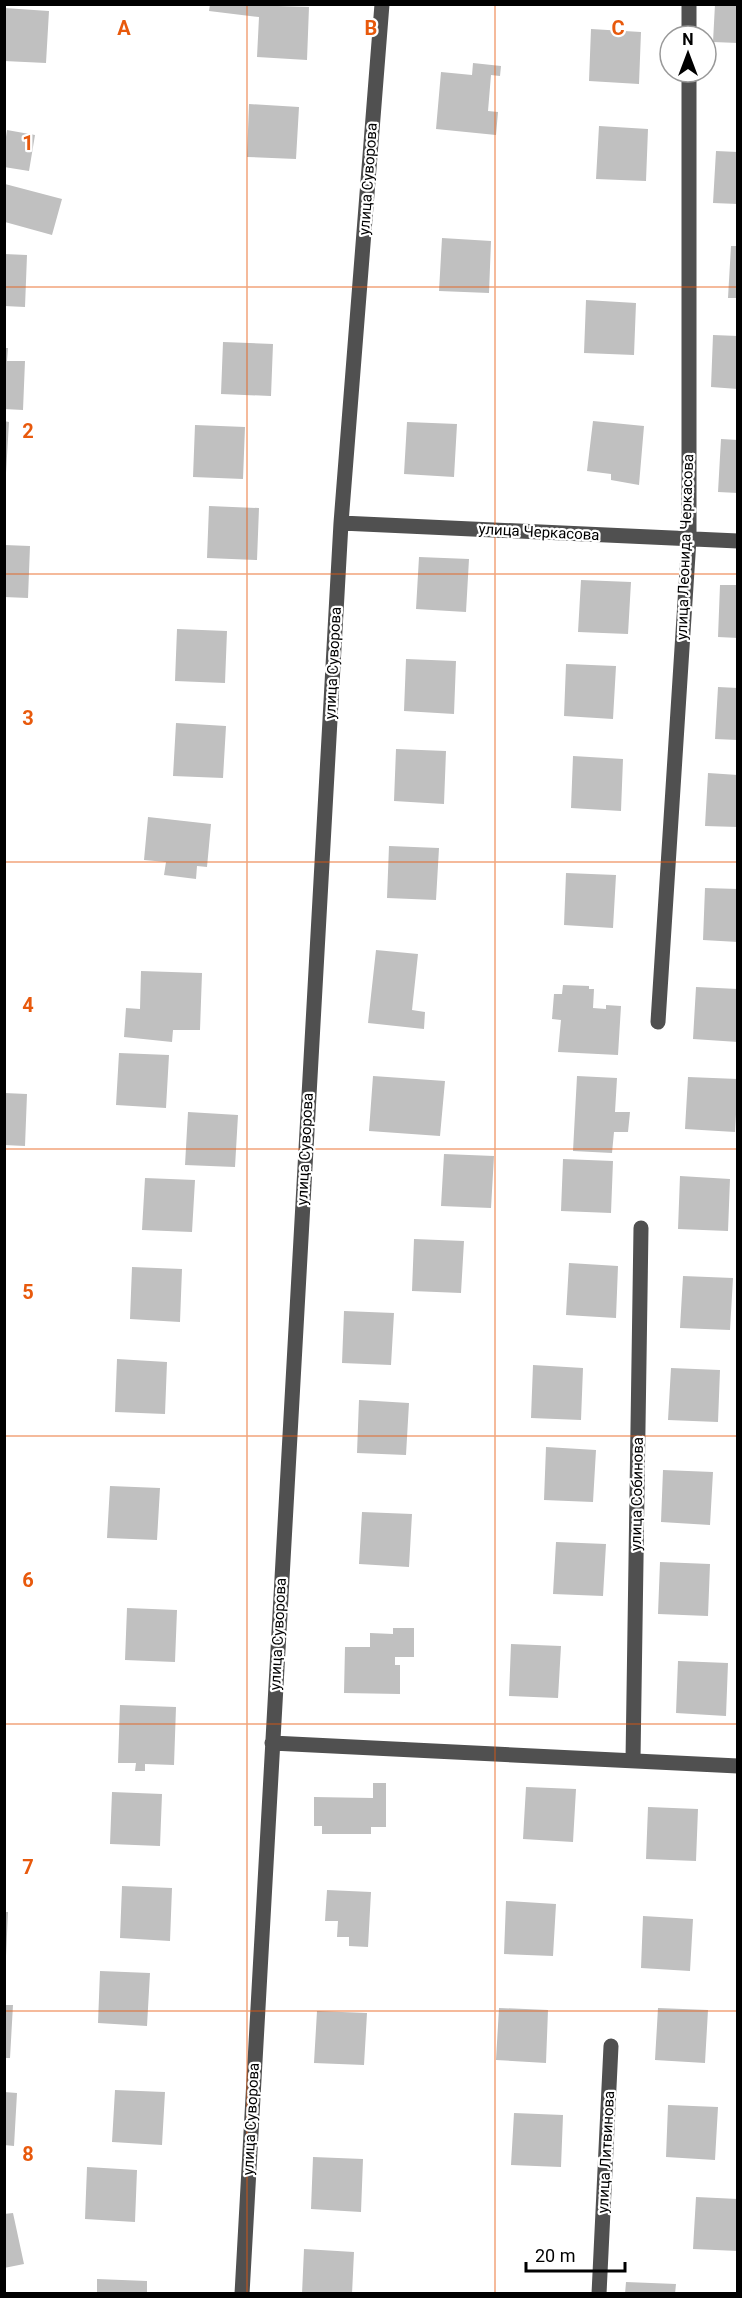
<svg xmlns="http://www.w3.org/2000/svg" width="742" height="2298" font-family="Roboto,sans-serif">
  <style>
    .building { fill: #c0c0c0 }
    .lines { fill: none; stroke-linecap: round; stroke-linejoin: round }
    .minor { stroke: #505050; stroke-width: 15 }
    .grid { fill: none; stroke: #e8590c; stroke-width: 1.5; stroke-opacity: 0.55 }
    .labels { text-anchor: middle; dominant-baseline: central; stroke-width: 4.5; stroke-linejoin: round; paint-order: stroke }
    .street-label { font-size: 15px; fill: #000; stroke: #fff }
    .grid-label { font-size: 20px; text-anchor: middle; font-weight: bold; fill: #e8590c; stroke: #fff; stroke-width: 4.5; stroke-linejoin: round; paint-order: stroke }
  </style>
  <rect width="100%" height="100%" fill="#fff"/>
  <path class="building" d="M210 4 309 7 307 60 257 57 259 17 209 11Z
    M715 4H738V43L713 42Z
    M4 8 49 11 46 63 4 61Z
    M591 29 641 32 639 84 589 81Z
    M473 63 501 66 500 76 491 75 488 111 498 112 496 135 436 129 441 72 472 75Z
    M249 104 299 107 296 159 247 157Z
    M599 126 648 129 646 181 596 179Z
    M7 130 35 135 29 171 4 167V137H6Z
    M716 151 738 152V204L713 203Z
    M5 184 62 199 52 235 5 222Z
    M442 238 491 241 489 293 439 291Z
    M731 246H738V298H728Z
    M4 254 27 255 25 307 4 306Z
    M586 300 636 303 634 355 584 353Z
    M713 335 738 336V389L711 387Z
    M223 342 273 344 271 396 221 394Z
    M4 348H8L7 361H25L23 410 4 409Z
    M4 421 9 422 6 473H4Z
    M593 421 644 426 639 485 611 480V474L587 471Z
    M407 422 457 424 454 477 404 474Z
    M195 425 245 427 243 479 193 477Z
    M721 439 738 440V493L718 492Z
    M209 506 259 508 257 560 207 558Z
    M4 545 30 546 28 598 4 597Z
    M419 557 469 559 466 612 416 609Z
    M581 580 631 582 628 634 578 632Z
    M720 585H738V638L718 637Z
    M177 629 227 631 225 683 175 681Z
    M406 659 456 661 454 714 404 711Z
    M566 664 616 666 613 719 564 716Z
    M718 687 738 688V740L715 739Z
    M176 723 226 726 223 778 173 776Z
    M396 749 446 751 444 804 394 801Z
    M573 756 623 759 621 811 571 808Z
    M708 773 738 775V827L705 826Z
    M148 817 211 824 207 867 197 866 196 879 164 875 166 862 144 860Z
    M389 846 439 848 436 900 387 898Z
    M566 873 616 875 613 928 564 925Z
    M705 888 738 889V942L703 940Z
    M376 950 418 954 412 1010 425 1012 424 1029 368 1023Z
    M141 971 202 973 200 1030H173L172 1042 124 1037 126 1008 140 1009Z
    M563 985 589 986V989H594L593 1008 606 1009V1005L621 1006 618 1055 558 1052 561 1020 552 1019 554 994H562Z
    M696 987 738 989V1042L693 1039Z
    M119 1053 169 1055 166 1108 116 1105Z
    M373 1076 445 1081 440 1136 369 1131Z
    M577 1076 617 1078 615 1112H630L628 1132H614L612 1153 573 1151Z
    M688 1077 738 1079 735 1132 685 1129Z
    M4 1093 27 1094 25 1146 4 1145Z
    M188 1112 238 1115 235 1167 185 1165Z
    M444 1154 494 1156 491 1208 441 1206Z
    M563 1159 613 1161 611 1213 561 1211Z
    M680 1176 730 1179 728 1231 678 1229Z
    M145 1178 195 1180 192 1232 142 1230Z
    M414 1239 464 1241 461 1293 412 1291Z
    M569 1263 618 1266 616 1318 566 1315Z
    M132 1267 182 1269 180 1322 130 1319Z
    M683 1276 733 1278 730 1330 680 1328Z
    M344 1311 394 1313 391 1365 342 1363Z
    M117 1359 167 1362 165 1414 115 1412Z
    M533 1365 583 1368 581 1420 531 1418Z
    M671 1368 720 1370 718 1422 668 1420Z
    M359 1400 409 1403 406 1455 357 1453Z
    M546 1447 596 1450 593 1502 544 1500Z
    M663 1470 713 1472 710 1525 661 1522Z
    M110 1486 160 1488 157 1540 107 1538Z
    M362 1512 412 1514 409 1567 359 1564Z
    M556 1542 606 1544 603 1596 553 1594Z
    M660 1562 710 1564 708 1616 658 1614Z
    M127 1608 177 1610 175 1662 125 1660Z
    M393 1628H414V1657H395V1665H400V1694L344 1693 345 1647H370V1633L393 1634Z
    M511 1644 561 1646 558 1698 509 1696Z
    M678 1661 728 1663 726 1716 676 1713Z
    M120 1705 176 1707 174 1765 145 1764V1771H135L136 1763H118Z
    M373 1783H386V1827H371V1834H322V1826H314V1797L373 1798Z
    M526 1787 576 1789 573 1842 523 1839Z
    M112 1792 162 1794 160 1846 110 1844Z
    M648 1807 698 1809 696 1861 646 1859Z
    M122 1886 172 1888 170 1941 120 1938Z
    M327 1890 371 1892 368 1947 349 1946V1937H337L338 1921H325Z
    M506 1901 556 1904 553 1956 504 1954Z
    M5 1912H8L6 1956H5Z
    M643 1916 693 1919 690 1971 641 1968Z
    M100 1971 150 1973 147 2026 98 2023Z
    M4 2005H13L10 2058H4Z
    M499 2008 548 2010 546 2063 496 2060Z
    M658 2008 708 2010 705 2063 655 2060Z
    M317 2011 367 2013 364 2065 314 2063Z
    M115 2090 165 2092 162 2145 112 2142Z
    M4 2092 17 2093 14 2146 4 2145Z
    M668 2105 718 2107 715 2160 666 2157Z
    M514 2113 563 2115 561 2167 511 2165Z
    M313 2157 363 2159 361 2212 311 2209Z
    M87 2167 137 2170 135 2222 85 2219Z
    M696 2197 738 2199V2251L693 2249Z
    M13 2213 24 2264 4 2268V2214Z
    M304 2249 354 2252 352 2294H302Z
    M97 2279 147 2281V2294H97Z
    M626 2282 676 2284 675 2294H625Z"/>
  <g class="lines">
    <path class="minor" d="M689 36V4
      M341 523 738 541
      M658 1022 689 539V72
      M272 1743 738 1766
      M633 1760 641 1228
      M242 2294 341 523 382 4
      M599 2294 611 2046"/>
  </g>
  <path class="grid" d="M247 4V2294M495 4V2294M4 287H738M4 574H738M4 862H738M4 1149H738M4 1436H738M4 1724H738M4 2011H738"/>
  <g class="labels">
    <g class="street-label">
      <text transform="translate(368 179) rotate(-86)">улица Суворова</text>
      <text transform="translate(539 532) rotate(3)">улица Черкасова</text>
      <text transform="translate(685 547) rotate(-88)">улица Леонида Черкасова</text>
      <text transform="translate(333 663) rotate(-87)">улица Суворова</text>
      <text transform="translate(305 1149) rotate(-87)">улица Суворова</text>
      <text transform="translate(637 1494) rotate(-89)">улица Собинова</text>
      <text transform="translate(278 1634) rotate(-87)">улица Суворова</text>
      <text transform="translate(251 2119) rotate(-87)">улица Суворова</text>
      <text transform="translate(606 2152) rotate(-87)">улица Литвинова</text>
    </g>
  </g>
  <g class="grid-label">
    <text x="124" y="35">A</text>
    <text x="371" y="35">B</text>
    <text x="618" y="35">C</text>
    <text x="28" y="150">1</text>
    <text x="28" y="438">2</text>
    <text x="28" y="725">3</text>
    <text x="28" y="1012">4</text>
    <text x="28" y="1299">5</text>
    <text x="28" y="1587">6</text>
    <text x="28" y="1874">7</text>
    <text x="28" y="2161">8</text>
  </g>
  <rect width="742" height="2298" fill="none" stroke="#000000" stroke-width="12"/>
  <g transform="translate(688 54)"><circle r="28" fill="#ffffff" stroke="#999999" stroke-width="1.5"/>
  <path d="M0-4.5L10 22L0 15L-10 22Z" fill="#000000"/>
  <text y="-9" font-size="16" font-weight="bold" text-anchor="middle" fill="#000000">N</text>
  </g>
  <path d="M526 2262v9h99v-9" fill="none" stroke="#000000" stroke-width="3"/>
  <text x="535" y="2262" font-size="18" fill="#000000" stroke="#ffffff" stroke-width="4.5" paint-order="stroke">20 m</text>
</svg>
